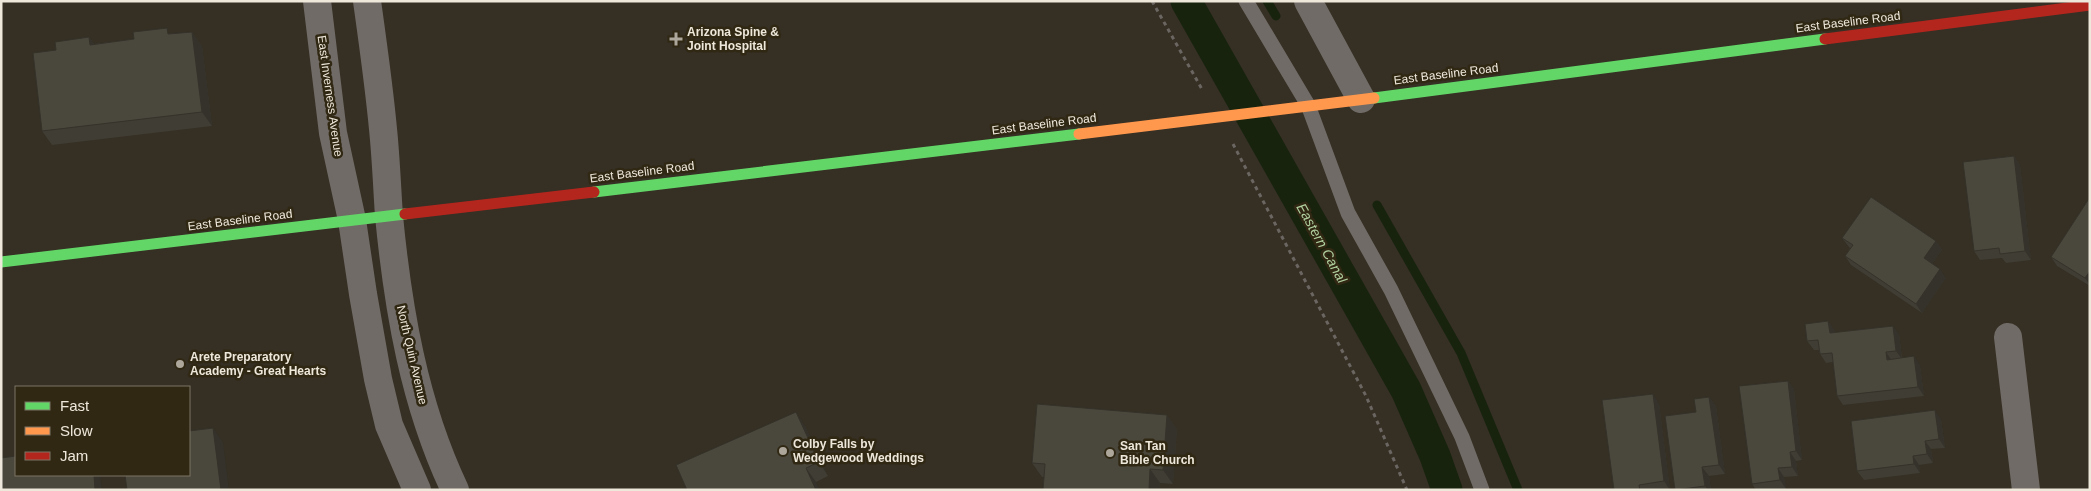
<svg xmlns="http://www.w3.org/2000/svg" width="2091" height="491" font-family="Arial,sans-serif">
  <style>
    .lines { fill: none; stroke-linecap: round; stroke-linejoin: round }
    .stream { stroke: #17230d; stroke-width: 9 }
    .canal { stroke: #17230d; stroke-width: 31 }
    .path { stroke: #6b6661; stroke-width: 3; stroke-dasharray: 4 4; stroke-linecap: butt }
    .lane { stroke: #706b66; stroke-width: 15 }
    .street { stroke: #706b66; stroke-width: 28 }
    .fast { stroke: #63d668; stroke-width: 11 }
    .slow { stroke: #ff974d; stroke-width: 11 }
    .jam { stroke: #b3261e; stroke-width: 11 }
    .wall { fill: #403d34 }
    .shaded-wall { fill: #34322a }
    .building { fill: #4a473c; stroke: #34322a }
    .poi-dot { fill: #ada79b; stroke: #312814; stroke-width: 2 }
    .labels { text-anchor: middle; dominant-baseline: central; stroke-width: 5; stroke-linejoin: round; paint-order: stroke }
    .street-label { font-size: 12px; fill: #eee8db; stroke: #312814 }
    .poi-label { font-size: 12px; font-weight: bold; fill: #eee8db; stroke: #312814; text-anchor: start }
    .water-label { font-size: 14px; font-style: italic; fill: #b0d09f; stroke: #312814 }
  </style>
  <rect width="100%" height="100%" fill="#352f24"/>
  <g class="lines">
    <path class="stream" d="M1267 1 1276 16
      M1377 205 1461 353 1518 490"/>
    <path class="canal" d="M1186 1 1406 390 1435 456 1447 490"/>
    <path class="path" d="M1152 1 1203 91
      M1233 144 1366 396 1407 490"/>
    <path class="lane" d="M1246 1 1308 105 1348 213 1391 290 1462 437 1482 490"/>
    <path class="street" d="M317 1 333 133 352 220 363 294 378 379 389 425 417 490
      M367 1C373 44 379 86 383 129 386 158 387 187 389 216 398 309 414 404 455 490
      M1308 1 1361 99
      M2008 337 2026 490"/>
    <path class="fast" d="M1374 98 1825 39
      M594 192 1079 134
      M1 262 405 214"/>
    <path class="slow" d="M1079 134 1374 98"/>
    <path class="jam" d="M1825 39 2090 5
      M405 214 594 192"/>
  </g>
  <path class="wall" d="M192 32 202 46 212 126 52 145 42 131 56 50 89 37 94 44Z
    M2014 156 2020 165 2031 260 2006 263 2002 258 1980 260 1974 251Z
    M2090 197V286L2057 266 2051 257Z
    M1842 238 1936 241 1942 250 1932 264 1946 278 1922 313 1851 265 1845 256 1850 248 1849 247Z
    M1828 321 1834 330 1835 333 1899 334 1902 358 1920 365 1924 396 1843 405 1837 396 1833 362 1826 363 1820 354 1819 350H1814L1807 341Z
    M1788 381 1794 389 1802 460 1796 461 1798 476 1784 477 1786 489 1756 490 1752 484Z
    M1709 397 1716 406 1725 474 1709 476 1711 490H1675Z
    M1659 403 1670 490H1614Z
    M1167 415 1177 429 1173 484 1160 483 1159 490H1043L1044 477H1042L1032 463Z
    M1941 419 1945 448 1931 449 1933 463 1919 465 1920 473 1864 480 1857 471Z
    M805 426 828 476 816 482 687 490Z"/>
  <path class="shaded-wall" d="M192 32 202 46 212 126 202 112Z
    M89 37 99 51 90 45Z
    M2014 156 2020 165 2031 260 2025 251Z
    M1936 241 1942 250 1930 267 1924 258Z
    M1940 269 1946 278 1922 313 1916 304Z
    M2090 271V285L2085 278Z
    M1828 321 1834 330 1836 342 1830 333Z
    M1893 326 1899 334 1902 359 1896 351Z
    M1886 352 1892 361 1887 360Z
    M1914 356 1920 365 1924 396 1918 387Z
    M1788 381 1794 389 1802 460 1796 451Z
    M1653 394 1659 403 1670 490 1664 481Z
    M1709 397 1716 406 1725 474 1719 465Z
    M1935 410 1941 419 1945 448 1939 439Z
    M796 412 805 426 828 476 819 462Z
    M1167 415 1177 429 1173 484 1163 470Z
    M213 428 223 442 229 490H221Z
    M1925 441 1931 449 1933 463 1927 454Z
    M1790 452 1796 461 1798 476 1792 467Z
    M1913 456 1919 465 1920 473 1914 464Z
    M1702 467 1709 476 1711 490H1708L1705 486Z
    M806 468 816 482 820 490H816Z
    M1778 468 1784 477 1786 489 1780 480Z
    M1150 469 1160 483 1159 490H1149Z
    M94 475H100L102 490H95Z"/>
  <path class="building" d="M167 28 168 34 192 32 202 112 42 131 33 53 56 50 55 42 89 37 90 45 134 39 133 32Z
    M2014 156 2025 251 2000 254 1999 248 1974 251 1963 162Z
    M1871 197 1936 241 1924 258 1940 269 1916 304 1845 256 1853 245 1842 238Z
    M2090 197V271L2085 278 2051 257Z
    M1828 321 1830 333 1893 326 1896 351 1886 352 1887 360 1914 356 1918 387 1837 396 1832 353 1820 354 1818 340 1807 341 1805 324Z
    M1788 381 1796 451 1790 452 1792 467 1778 468 1780 480 1752 484 1739 386Z
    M1653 394 1664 481 1639 485 1640 490H1614L1602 400Z
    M1709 397 1719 465 1702 467 1705 486 1675 490 1665 416 1696 412 1694 399Z
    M1037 404 1167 415 1163 470 1150 469 1149 490H1043L1045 464 1032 463Z
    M1935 410 1939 439 1925 441 1927 454 1913 456 1914 464 1857 471 1851 421Z
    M796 412 819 462 806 468 816 490H687L676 465Z
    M213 428 221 490H127L125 475H189V431Z
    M16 456V475H94L95 490H1V458Z"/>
  <g class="poi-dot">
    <path d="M673.5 31.5h5v5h5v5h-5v5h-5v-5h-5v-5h5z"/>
    <circle cx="180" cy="364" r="5"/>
    <circle cx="783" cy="451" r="5"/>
    <circle cx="1110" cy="453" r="5"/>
  </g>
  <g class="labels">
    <g class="street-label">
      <text transform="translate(1848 22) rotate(-7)">East Baseline Road</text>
      <text transform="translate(1446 74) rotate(-7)">East Baseline Road</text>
      <text transform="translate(330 96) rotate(82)">East Inverness Avenue</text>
      <text transform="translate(1044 124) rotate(-7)">East Baseline Road</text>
      <text transform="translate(642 172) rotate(-7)">East Baseline Road</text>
      <text transform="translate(240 220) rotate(-7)">East Baseline Road</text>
      <text transform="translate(412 355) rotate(77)">North Quin Avenue</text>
    </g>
    <g class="poi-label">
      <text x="687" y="32">Arizona Spine &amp;<tspan x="687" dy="14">Joint Hospital</tspan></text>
      <text x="190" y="357">Arete Preparatory<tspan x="190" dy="14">Academy - Great Hearts</tspan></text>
      <text x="793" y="444">Colby Falls by<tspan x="793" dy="14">Wedgewood Weddings</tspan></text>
      <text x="1120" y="446">San Tan<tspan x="1120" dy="14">Bible Church</tspan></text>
    </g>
    <g class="water-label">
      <text transform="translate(1322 243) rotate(61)">Eastern Canal</text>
    </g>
  </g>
  <rect width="2091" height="491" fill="none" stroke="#eee8db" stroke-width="5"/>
  <rect x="15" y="386" width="175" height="90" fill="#312814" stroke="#7d7564"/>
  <rect x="25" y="402" width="25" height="8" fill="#63d668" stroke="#7d7564"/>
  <text x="60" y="411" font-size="15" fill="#eee8db">Fast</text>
  <rect x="25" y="427" width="25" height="8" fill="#ff974d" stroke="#7d7564"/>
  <text x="60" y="436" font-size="15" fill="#eee8db">Slow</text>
  <rect x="25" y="452" width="25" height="8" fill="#b3261e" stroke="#7d7564"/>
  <text x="60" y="461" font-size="15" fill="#eee8db">Jam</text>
</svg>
